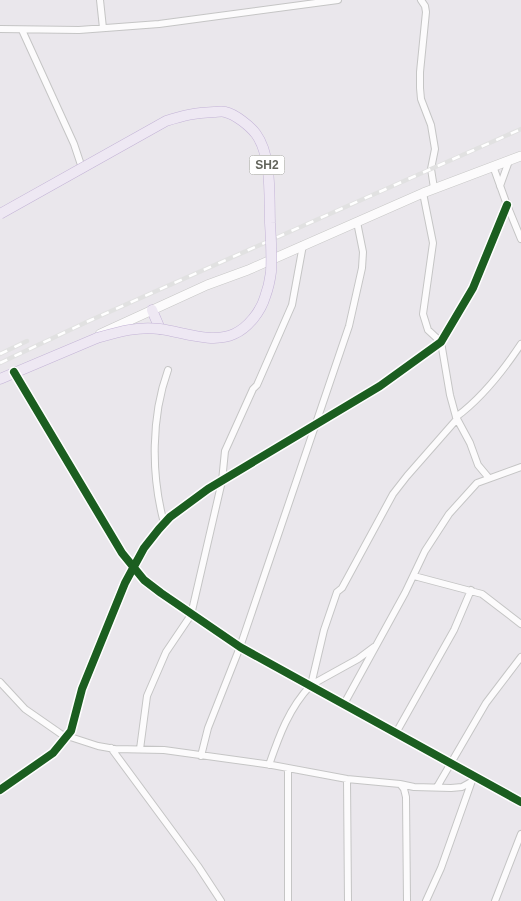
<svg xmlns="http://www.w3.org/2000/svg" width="521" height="901" font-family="Helvetica,sans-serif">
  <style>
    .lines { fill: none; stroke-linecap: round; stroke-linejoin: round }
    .minor-casing { stroke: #c5c5c5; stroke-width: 8 }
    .secondary-casing { stroke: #c7c7c6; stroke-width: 10 }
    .primary-casing { stroke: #c3b3d6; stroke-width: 11 }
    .minor { stroke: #fcfbfc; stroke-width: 6 }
    .secondary { stroke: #fcfbfc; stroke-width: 9 }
    .primary { stroke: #eee8f3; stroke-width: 10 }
    .rail-casing { stroke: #e1e1e1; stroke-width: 4.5 }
    .rail { stroke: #fff; stroke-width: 2.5; stroke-dasharray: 8; stroke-linecap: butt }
    .primary-bridge-casing { stroke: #c3b3d6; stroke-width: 11; stroke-linecap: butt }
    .primary-bridge { stroke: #eee8f3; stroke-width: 10 }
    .cycleway-casing { stroke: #fff; stroke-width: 11 }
    .cycleway { stroke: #1b5e20; stroke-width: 8 }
    .labels { text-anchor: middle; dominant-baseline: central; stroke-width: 4; stroke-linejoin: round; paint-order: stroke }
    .shield { fill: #fff; stroke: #92938d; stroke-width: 1 }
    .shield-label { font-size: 12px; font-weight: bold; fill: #63655c }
  </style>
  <rect width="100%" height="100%" fill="#eae7ec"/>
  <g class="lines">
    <defs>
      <path id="minor" d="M100 0 103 28
        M421 0 425 6 426 12 420 72V88L421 99 431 125 435 149 431 169 434 188
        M0 29 79 30 159 24 338 0
        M22 30 74 144 82 168
        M493 166 507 205 521 239
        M500 186 509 161
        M423 193 433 243 423 314 428 330 441 342 450 395 456 417 470 443 478 465 488 477
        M14 372 122 553 144 580 161 593 240 647 521 802
        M456 417C482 398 503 371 521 344
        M164 523C151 475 151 417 168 370
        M414 576 482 594 521 624
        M0 682 25 709 61 734 98 746 115 749 164 750 272 765 347 779 400 784 404 789 406 797 407 901
        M311 685 324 630 337 592 342 588 393 494 407 476 457 419
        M344 704 405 593 425 551 449 514 477 483 521 467
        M396 733 454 630 471 590
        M111 748 198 866 221 901
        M140 749 147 696 166 652 191 615 222 481 225 451 253 389 257 385 292 305 303 245
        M201 756 208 728 240 647 349 326 362 268 363 252 357 222
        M269 765C279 736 289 708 311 685L358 659 374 647
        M347 779 348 901
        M400 784 414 787 451 788 462 787 471 782
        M437 787 486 703 521 657
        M0 790 53 753 71 731 82 689 125 583 144 548 159 529 170 517 208 489 380 386 441 342 473 288 507 205
        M288 901V769
        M426 901 441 868 474 775
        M495 901 521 834"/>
      <path id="secondary" d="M100 334 207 285 248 270 423 193 521 156"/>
      <path id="primary" d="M152 310 160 329
        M0 379 97 338"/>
    </defs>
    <use href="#minor" class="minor-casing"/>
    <use href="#secondary" class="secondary-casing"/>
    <use href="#primary" class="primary-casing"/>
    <use href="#minor" class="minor"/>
    <use href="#secondary" class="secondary"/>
    <use href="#primary" class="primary"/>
    <defs>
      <path id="rail" d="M0 354 27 341
        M0 363 91 320 521 129"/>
    </defs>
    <use href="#rail" class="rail-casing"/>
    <use href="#rail" class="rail"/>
    <defs>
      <path id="primary-bridge" d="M0 214 166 121C185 115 194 113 214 112 217 112 222 111 225 112 235 114 250 126 256 134 272 156 269 196 270 223 271 239 272 255 271 272 270 280 268 289 265 297 261 311 248 328 234 334 212 344 183 332 160 329 137 326 118 332 97 338"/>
    </defs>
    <use href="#primary-bridge" class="primary-bridge-casing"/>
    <use href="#primary-bridge" class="primary-bridge"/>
    <defs>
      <path id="cycleway" d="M14 372 122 553 144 580 161 593 240 647 521 802
        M0 790 53 753 71 731 82 689 125 583 144 548 159 529 170 517 208 489 380 386 441 342 473 288 507 205"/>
    </defs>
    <use href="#cycleway" class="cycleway-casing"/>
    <use href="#cycleway" class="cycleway"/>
  </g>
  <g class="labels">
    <rect class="shield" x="249.5" y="155.5" width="35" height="19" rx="4"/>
    <g class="shield-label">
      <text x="267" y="165">SH2</text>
    </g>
  </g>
</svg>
